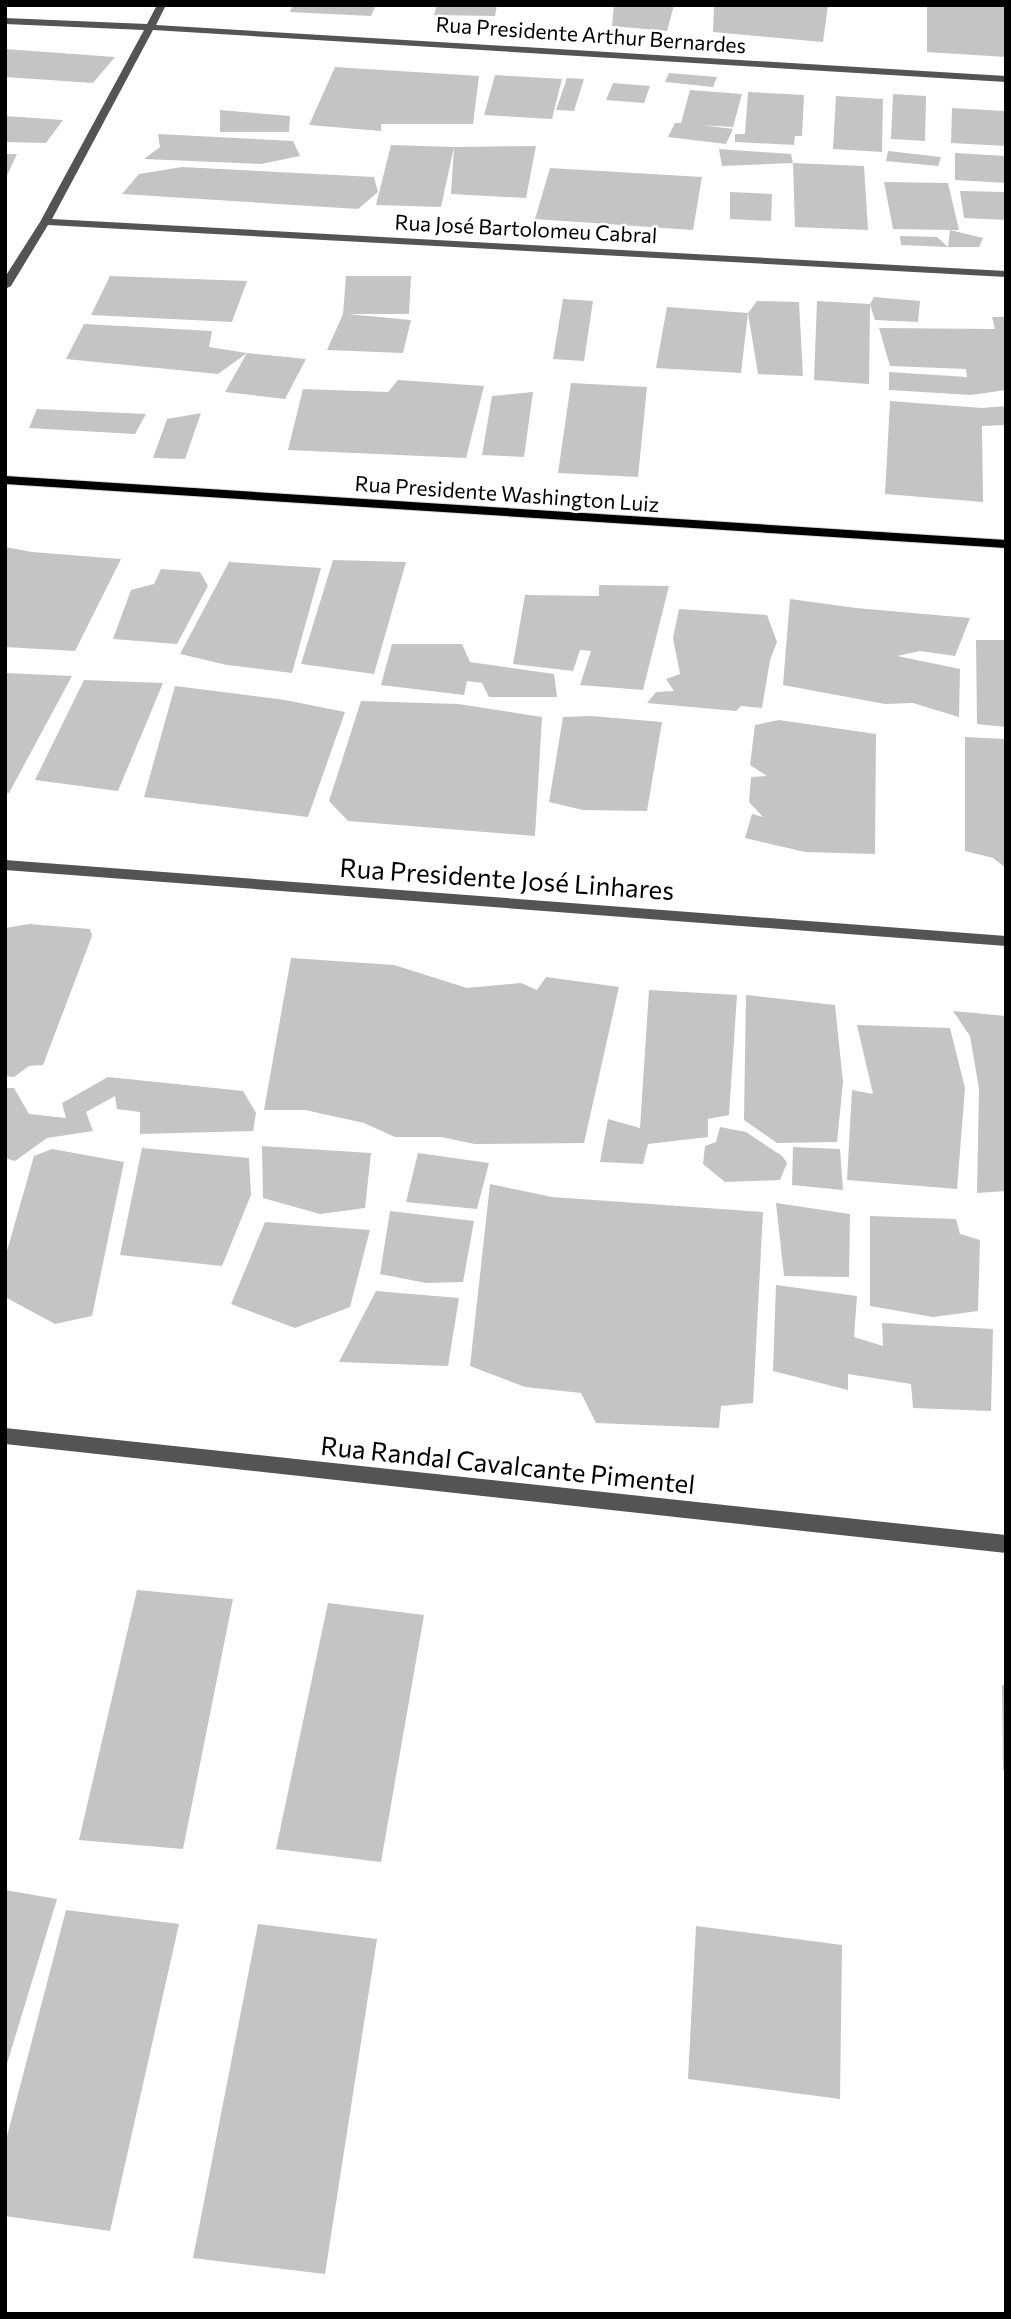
<svg xmlns="http://www.w3.org/2000/svg" width="1011" height="2319" font-family="Commissioner,sans-serif">
  <style>
    .building { fill: #c4c4c4 }
    .lines { fill: none; stroke-linecap: round; stroke-linejoin: round }
    .major-casing { stroke: #dbdbdb; stroke-width: 2 }
    .minor { fill: #545454; fill-rule: evenodd }
    .major { fill: #000; fill-rule: evenodd }
    .labels { text-anchor: middle; dominant-baseline: central; stroke-width: 5; stroke-linejoin: round; paint-order: stroke }
    .far-street-label { font-size: 21px; fill: #000; stroke: #fff }
    .street-label { font-size: 26px; fill: #000; stroke: #fff }
  </style>
  <rect width="100%" height="100%" fill="#fff"/>
  <path class="building" d="M293 5H376L371 16 290 12Z
    M437 5H497L495 16 434 15Z
    M614 5H674L667 31 612 26Z
    M714 5H828L823 42 713 32Z
    M927 5H1005L1006 57 927 52Z
    M5 49 115 57 93 83 5 77Z
    M335 67 479 76 473 124H381V131L309 125Z
    M669 73 717 77 713 87 665 82Z
    M495 75 562 79 552 119 484 115Z
    M567 78 584 79 574 111 556 110Z
    M613 83 650 86 644 103 606 100Z
    M690 90 742 94 733 127 702 125 733 129 726 144 668 137 675 123H681Z
    M748 92 804 95 802 136H795L794 145 735 142V134H745Z
    M893 94 926 96 925 141 891 139Z
    M836 96 883 99 882 152 833 149Z
    M952 108 1005 111 1006 146 951 143Z
    M220 110 290 116 289 132H220Z
    M5 116 63 120 46 143 5 142Z
    M158 134 293 141 300 156 261 164 144 159 160 147Z
    M391 145 454 147 441 207 376 205Z
    M536 146 526 198 451 194 454 147Z
    M719 149 791 154 793 163 722 166Z
    M888 151 941 157 938 166 886 161Z
    M955 153 1006 156V183L955 180Z
    M5 154H17L5 180Z
    M793 163 864 166 868 230 795 227Z
    M182 167 374 177 378 192 358 209 122 194 139 174Z
    M550 168 702 177 693 230 535 219Z
    M884 182 948 183 959 230H950L983 238 979 247H948L950 230 893 229Z
    M960 191 1006 192V220L964 218Z
    M730 192 772 194 771 221 730 219Z
    M900 236 937 237 948 247 901 245Z
    M110 276 247 281 232 322 91 315Z
    M346 276H411L409 314H348L411 320 403 353 327 350 343 314Z
    M874 297 920 301 918 322 875 320 870 304Z
    M563 299 593 301 584 361 553 359Z
    M757 301 799 302 803 376 758 374 748 313Z
    M817 301 870 304 869 384 814 380Z
    M667 307 748 313 741 373 656 368Z
    M992 317H1006V390L971 395 889 390V372L967 377 966 369 890 366 879 328 995 329Z
    M84 324 212 331 209 347 247 353 218 374 66 359Z
    M247 353 306 359 285 399 225 392Z
    M398 380 484 386 466 458 288 450 303 389 388 392Z
    M571 383 647 387 638 477 558 473Z
    M533 392 524 457 482 455 492 396Z
    M890 401 982 408 1006 406V425L982 426 983 502 885 494Z
    M37 409 146 414 135 434 29 428Z
    M201 413 185 459 153 458 167 419Z
    M5 547 32 552 121 559 75 651 5 647Z
    M333 560 406 562 374 674 301 664Z
    M229 562 321 568 292 673 227 665 180 654Z
    M161 569 200 572 208 586 177 644 113 639 131 590 154 584Z
    M599 585 669 586 643 690 580 685 591 651 580 650 573 671 513 664 525 595 599 596Z
    M790 599 856 608 970 618 955 656 920 651 897 656 960 669 959 717 913 703 885 704 783 685Z
    M679 609 767 615 777 642 770 660 762 708 741 706 736 711 647 703 656 692 674 691 666 679 680 674 673 638Z
    M976 640H1006V727L977 724Z
    M392 644H462L470 662 554 674 557 697H489L482 683 467 681 464 695 381 685Z
    M5 673 72 676 9 793H5Z
    M84 680 163 683 118 791 35 780Z
    M175 686 285 700 345 712 308 817 144 797Z
    M361 701 458 704 542 717 535 836 348 821 329 801Z
    M591 716 662 722 647 811 583 810 549 802 563 717Z
    M779 720 876 734 875 854 805 852 745 838 752 814 763 817 749 802 751 777 767 776 750 765 755 725Z
    M965 737 1006 739V868L993 858 965 851Z
    M29 924 90 929 92 936 43 1065 29 1066 14 1077 5 1076V928Z
    M291 958 394 965 467 988 521 983 537 990 546 977 619 987 584 1143 475 1144 441 1137H395L364 1123 305 1110H264Z
    M649 990 737 995 729 1115 708 1119V1137L648 1144 643 1164 600 1162 608 1119 640 1128Z
    M746 995 835 1005 843 1082 837 1142 777 1143 744 1120Z
    M953 1011 1006 1016V1191L977 1193 979 1089 970 1036Z
    M857 1025 950 1028 965 1088 957 1189 847 1180 852 1090 873 1094Z
    M108 1077 243 1091 256 1113 253 1131 140 1134V1112L117 1109 115 1096 86 1112 93 1131 47 1138 15 1161 5 1158V1088H14L29 1114 66 1118 62 1103Z
    M720 1127 746 1132 782 1156 787 1163 780 1180 725 1182 703 1164 705 1146 716 1142Z
    M262 1146 371 1153 365 1208 320 1214 263 1198Z
    M793 1147 840 1149 843 1190 792 1185Z
    M142 1148 249 1158 251 1195 222 1266 120 1255Z
    M52 1149 124 1162 92 1316 55 1324 5 1297V1258L34 1156Z
    M418 1153 489 1163 477 1209 406 1202Z
    M490 1184 552 1197 763 1212 753 1403 721 1406 719 1428 596 1423 581 1393 525 1387 470 1366Z
    M776 1203 850 1214 849 1277 784 1276Z
    M390 1211 474 1221 463 1282 426 1283 380 1274Z
    M870 1216 956 1219 960 1234 980 1240 978 1311 933 1317 870 1306Z
    M265 1222 370 1230 350 1307 295 1328 231 1304Z
    M776 1285 857 1296 854 1337 883 1346 882 1323 993 1329 991 1411 913 1408 911 1384 848 1374V1390L773 1371Z
    M376 1291 459 1298 448 1366 339 1362Z
    M137 1590 233 1599 183 1849 79 1840Z
    M328 1603 424 1615 381 1862 276 1849Z
    M1002 1685H1006V1770H1003Z
    M5 1890 57 1899 6 2067H5Z
    M66 1910 179 1924 110 2231 5 2216V2144Z
    M258 1924 377 1939 325 2274 193 2258Z
    M696 1926 842 1945 840 2099 688 2079Z"/>
  <g class="lines">
    <defs>
      <path id="major" d="M5 476 1006 540V548L5 484Z"/>
    </defs>
    <use href="#major" class="major-casing"/>
    <path class="minor" d="M157 5H166L156 25 1006 76V82L153 30 52 219 1006 271V277L48 225 11 286 5 289V277L40 222 144 30 5 24V18L147 24Z
      M5 860 1006 936V946L5 870Z
      M5 1428 1006 1535V1553L5 1444Z"/>
    <use href="#major" class="major"/>
  </g>
  <g class="labels">
    <g class="far-street-label">
      <text transform="translate(591 34) rotate(4)">Rua Presidente Arthur Bernardes</text>
      <text transform="translate(526 228) rotate(3)">Rua José Bartolomeu Cabral</text>
      <text transform="translate(507 493) rotate(4)">Rua Presidente Washington Luiz</text>
    </g>
    <g class="street-label">
      <text transform="translate(507 878) rotate(4)">Rua Presidente José Linhares</text>
      <text transform="translate(508 1464) rotate(6)">Rua Randal Cavalcante Pimentel</text>
    </g>
  </g>
  <rect width="1011" height="2319" fill="none" stroke="#000000" stroke-width="14"/>
</svg>
